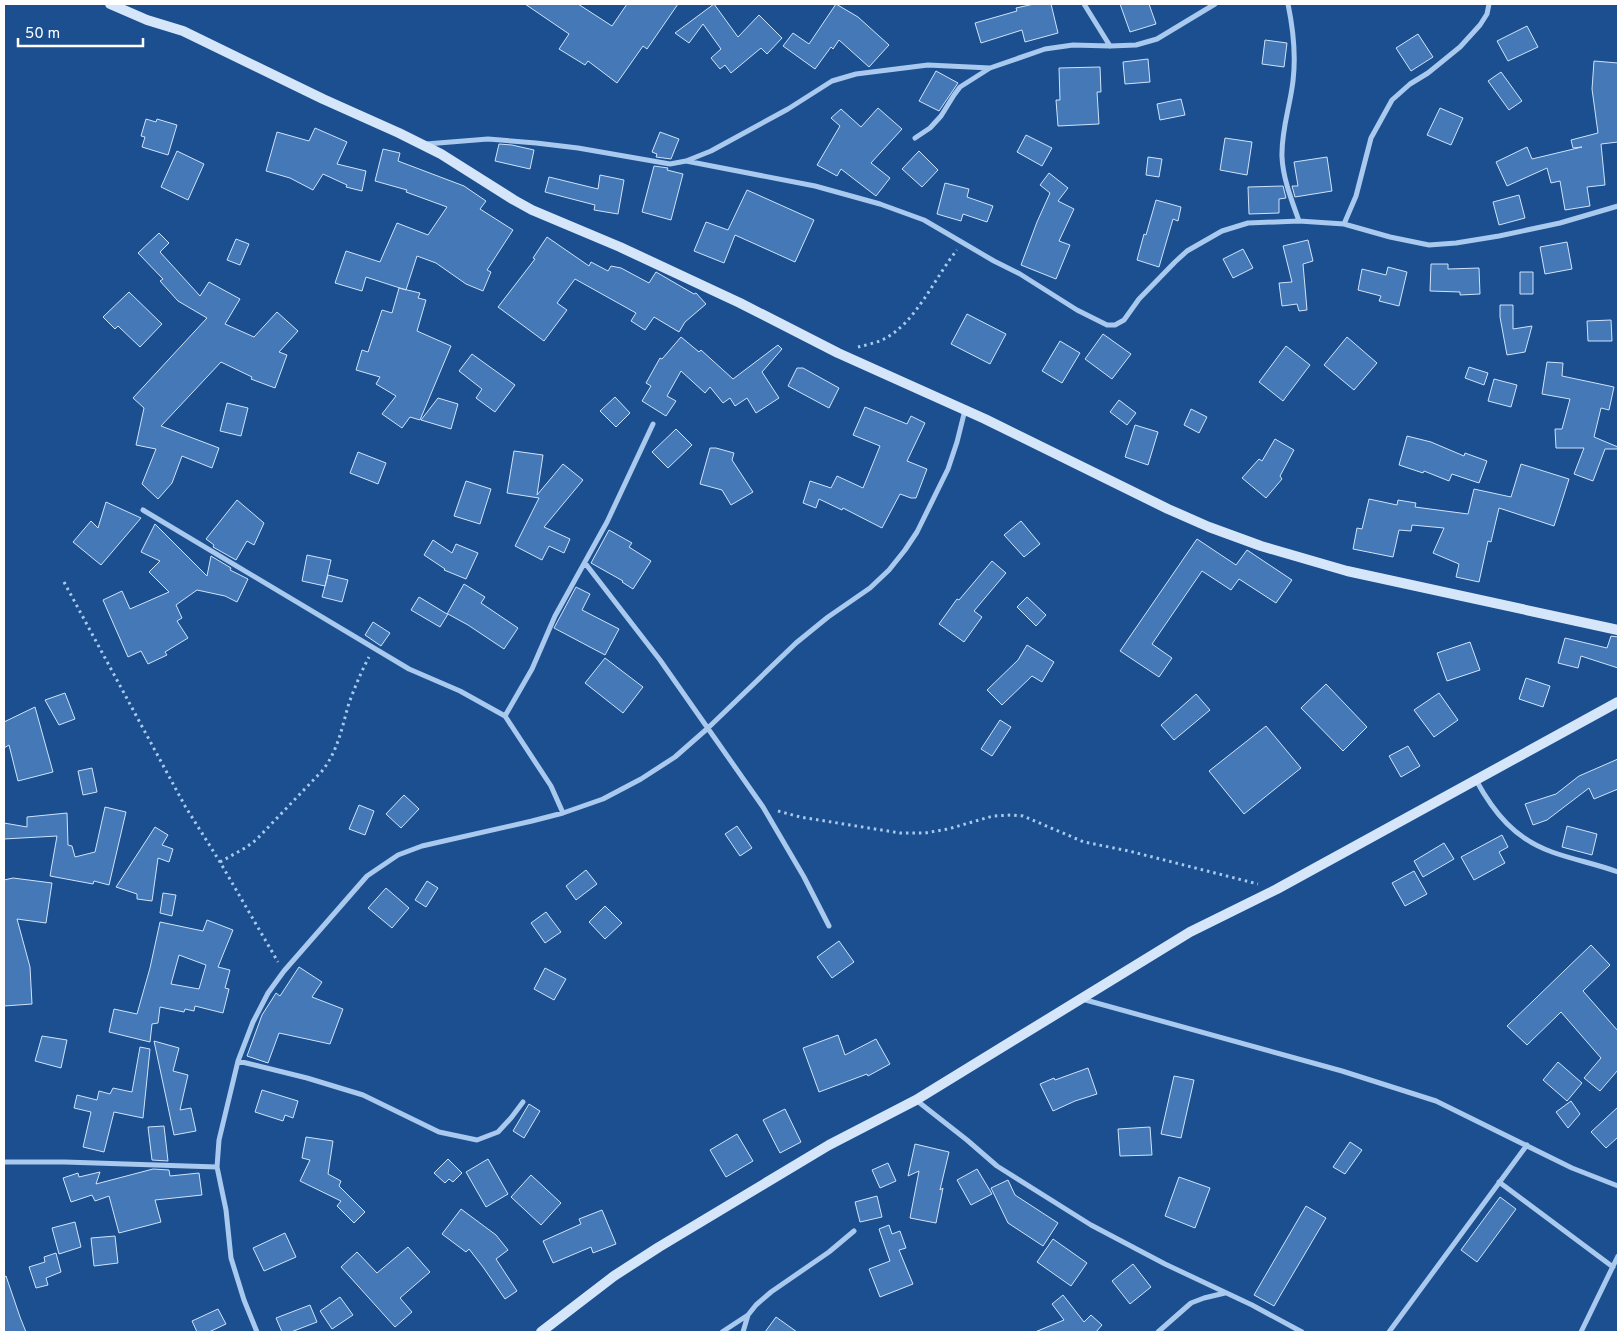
<svg xmlns="http://www.w3.org/2000/svg" width="1622" height="1336" font-family="Overpass,sans-serif">
  <style>
    .building { fill: #4478b7; stroke: #cfe3fa; fill-rule: evenodd }
    .lines { fill: none; stroke-linecap: round; stroke-linejoin: round }
    .path { stroke: #a9c9ee; stroke-width: 3; stroke-dasharray: 2.5 4; stroke-linecap: butt }
    .street { stroke: #a9c9ee; stroke-width: 5 }
    .secondary { stroke: #d6e6fa; stroke-width: 10 }
  </style>
  <rect width="100%" height="100%" fill="#1b4f8f"/>
  <path class="building" d="M525 4H578L612 26 627 4H678L647 49 643 46 617 83 588 61 585 65 559 49 569 34Z
    M714 4 738 37 759 15 782 38 767 54 761 48 731 73 725 65 720 69 711 58 721 49 703 24 689 43 675 33Z
    M836 4 858 17 889 45 869 67 839 40 833 49 831 47 815 69 783 46 793 33 809 44Z
    M1034 4H1051L1058 33 1025 42 1022 30 981 43 975 23 1017 11 1016 8Z
    M1120 4H1149L1156 24 1130 32Z
    M1527 26 1538 47 1508 61 1497 41Z
    M1418 34 1433 57 1411 71 1396 48Z
    M1265 40 1287 43 1284 67 1262 64Z
    M1148 59 1150 82 1125 84 1123 62Z
    M1594 61 1618 63V142L1601 144 1605 185 1587 187 1590 206 1565 210 1560 181 1551 183 1547 168 1507 186 1496 162 1527 147 1532 159 1582 147 1573 148 1571 140 1598 133 1592 89Z
    M1100 67 1101 92H1097L1099 124 1058 126 1056 100H1060L1059 68Z
    M936 71 958 83 939 111 919 101Z
    M1501 72 1522 101 1509 110 1488 81Z
    M1181 99 1185 115 1160 120 1157 104Z
    M878 108 902 129 871 163 890 178 876 196 841 169 837 176 817 165 840 126 831 118 841 109 861 127Z
    M1440 108 1463 118 1451 145 1427 135Z
    M146 119 156 122 157 119 177 125 168 155 142 147 145 137 141 136Z
    M315 128 347 142 337 164 366 171 362 191 346 187 347 185 323 174 313 190 290 178 266 171 277 132 309 141Z
    M660 132 679 139 671 159 656 157 657 154 652 152Z
    M1026 135 1052 148 1042 166 1017 152Z
    M1225 138 1252 142 1247 175 1220 170Z
    M499 144 512 145 534 150 530 169 495 161Z
    M383 149 400 153 398 161 464 186 486 201 480 209 513 230 487 270 491 272 483 291 466 284 436 263 417 256 406 290 366 277 362 291 335 283 346 251 380 262 397 223 428 235 447 207 406 192 407 190 375 181Z
    M177 151 204 164 188 200 161 187Z
    M919 151 938 170 922 187 902 169Z
    M1148 157 1162 159 1159 177 1146 175Z
    M1327 157 1332 191 1295 197 1292 186H1298L1294 162Z
    M654 166 668 168 667 170 683 174 671 220 642 212Z
    M1049 173 1068 188 1058 201 1074 209 1059 241 1070 245 1056 279 1021 265 1037 222 1050 193 1040 185Z
    M600 175 624 180 618 214 594 210 595 205 545 192 549 177 598 189Z
    M945 183 969 189 967 197 993 206 987 222 963 214 961 221 937 214Z
    M1283 186 1286 198 1279 199V213L1249 214 1248 187Z
    M747 190 814 220 795 262 735 235 724 263 694 251 706 222 728 230Z
    M1519 195 1525 218 1499 225 1493 202Z
    M1156 200 1181 207 1178 221 1173 219 1159 267 1137 260 1144 234 1146 235Z
    M159 233 169 243 160 252 200 296 209 282 240 299 225 324 254 337 277 312 298 331 279 352 287 355 275 388 251 379 252 377 221 362 161 426 219 448 212 468 182 456 172 483 158 499 142 484 156 449 136 445 144 408 133 398 207 318 178 301 160 281 163 279 138 253Z
    M547 237 589 266 591 262 608 271 611 266 621 268 649 283 656 272 694 294 696 293 706 304 685 322 679 332 654 317 645 330 631 321 636 313 575 279 557 303 567 310 544 341 498 307 535 259 533 258Z
    M236 239 249 244 240 265 227 260Z
    M1308 240 1313 261 1303 264 1307 310 1299 311 1297 304 1282 306 1279 283 1292 282 1283 246Z
    M1567 242 1572 269 1545 274 1540 247Z
    M1243 249 1253 268 1233 278 1223 259Z
    M1431 264H1448V269L1479 268 1480 294 1460 295V292L1430 291Z
    M1388 267 1407 272 1399 306 1379 301 1381 296 1358 290 1362 269 1386 275Z
    M1520 272H1533V294H1520Z
    M399 288 420 293 418 298 426 300 417 331 451 346 420 420 410 417 402 428 382 414 396 396 376 384 380 377 356 370 362 350 368 352 382 310 392 313Z
    M129 292 162 324 140 347 118 326 115 329 103 317Z
    M1500 305H1513V329L1532 326 1525 352 1507 355 1500 317Z
    M967 314 1006 334 990 364 951 344Z
    M1611 320 1612 341H1588L1587 321Z
    M1103 334 1131 354 1112 379 1085 359Z
    M681 337 699 352 701 350 733 379 778 345 782 349 762 372 779 398 756 413 747 398 735 406 730 398 723 403 710 387 705 393 681 371 667 396 676 401 666 416 642 401 651 386 646 383 660 358 662 359Z
    M1347 337 1377 363 1354 390 1324 365Z
    M1060 341 1080 353 1062 383 1042 371Z
    M1286 346 1310 365 1283 401 1259 382Z
    M472 354 515 385 495 412 476 398 482 389 459 371Z
    M1547 362 1563 363 1562 376 1614 387 1609 410 1601 408 1594 437 1618 447V449H1605L1593 481 1574 474 1584 448H1556L1555 429H1562L1570 399 1542 394Z
    M1469 367 1488 373 1484 385 1465 378Z
    M797 368H803L839 388 829 408 788 386Z
    M1494 379 1517 385 1511 407 1488 401Z
    M615 397 630 413 616 427 600 411Z
    M438 398 458 404 451 429 421 420Z
    M1119 400 1136 413 1127 425 1110 412Z
    M227 403 248 408 241 436 220 431Z
    M865 407 907 424 911 416 925 423 907 461 927 469 916 498H911L900 494 882 528 843 508 842 510 819 499 816 508 803 503 810 481 831 488 837 476 863 488 880 446 853 435Z
    M1191 409 1207 417 1199 433 1184 425Z
    M1135 425 1158 432 1148 465 1125 457Z
    M676 429 692 445 668 468 652 452Z
    M1407 436 1431 442 1464 456 1465 453 1487 461 1479 483 1452 474 1449 481 1424 471 1423 473 1399 465Z
    M1275 439 1294 450 1280 476 1282 479 1266 498 1242 478 1259 459 1262 461Z
    M710 448H716L734 453 732 460 753 492 731 505 722 490 700 484Z
    M514 451 543 455 537 495 563 464 583 480 544 527 570 539 564 553 549 546 542 560 515 546 539 498 507 493Z
    M358 452 386 463 378 484 350 473Z
    M1521 464 1569 479 1554 526 1499 508 1491 542 1488 541 1479 582 1456 577 1459 564 1433 553 1444 528 1412 525 1411 531 1399 530 1393 557 1353 549 1357 528 1362 529 1369 499 1397 505 1398 500 1416 503 1415 507 1468 514 1474 489 1511 497Z
    M466 481 491 489 480 524 454 516Z
    M237 500 264 523 254 545 247 541 236 560 213 547 214 545 206 539Z
    M106 502 141 518 101 565 73 542 91 521 98 528Z
    M1021 521 1040 544 1024 557 1004 535Z
    M155 524 207 576 211 556 231 568 230 570 248 579 237 602 225 596 197 590 176 605 182 618 177 621 188 638 165 652 167 655 148 664 141 651 128 657 103 600 122 591 130 609 169 592 149 572 160 561 141 552Z
    M609 530 632 543 629 547 651 561 633 589 622 582 623 581 591 563Z
    M1197 539 1236 565 1247 550 1292 580 1276 603 1239 579 1231 590 1202 571 1152 644 1172 658 1159 677 1120 651Z
    M433 540 452 553 456 544 478 553 466 579 444 570 445 569 424 555Z
    M307 555 331 560 325 586 302 581Z
    M992 561 1006 573 974 611 982 617 964 642 939 624 957 599 959 600Z
    M328 575 348 580 342 602 322 597Z
    M464 584 485 597 481 603 518 628 504 649 468 625 448 614 440 627 411 610 419 597 447 614Z
    M576 587 590 594 582 610 619 629 605 655 554 628Z
    M1027 597 1046 615 1036 626 1017 607Z
    M373 622 390 633 381 646 365 635Z
    M1611 636 1618 637V668L1581 656 1578 668 1558 663 1565 638 1607 648Z
    M1470 642 1480 670 1447 681 1437 653Z
    M1027 645 1054 662 1042 682 1032 676 1002 705 987 690 1018 660Z
    M605 658 643 687 623 713 585 683Z
    M1526 678 1550 686 1543 707 1519 699Z
    M1326 684 1367 727 1343 751 1301 708Z
    M65 693 75 719 59 725 45 700Z
    M1439 693 1458 720 1434 737 1414 710Z
    M1196 694 1210 710 1174 740 1161 725Z
    M35 707 53 772 18 781 9 745 4 748V722Z
    M1000 720 1011 727 992 756 981 749Z
    M1266 726 1301 768 1244 814 1209 771Z
    M1408 746 1420 766 1401 777 1389 756Z
    M1618 759V789L1594 799 1589 788 1547 820 1533 825 1525 804 1556 794 1579 776Z
    M92 768 97 792 83 795 78 771Z
    M404 795 419 809 401 828 386 814Z
    M359 805 374 811 365 835 349 829Z
    M105 807 126 812 109 885 94 881 93 884 50 876 57 836 4 839V823L27 827V817L67 813 68 845 72 846 75 857 95 852Z
    M737 826 752 848 740 856 725 834Z
    M1567 826 1597 834 1592 855 1562 847Z
    M155 827 168 835 162 845 173 849 169 862 158 858 152 901 137 899V894L116 887Z
    M1502 835 1508 847 1499 852 1505 863 1474 880 1461 857Z
    M1444 843 1454 859 1423 877 1414 861Z
    M586 870 597 884 576 900 566 886Z
    M1414 871 1427 894 1405 906 1392 883Z
    M13 878 52 883 46 923 17 919 30 967 32 1004 4 1006V880Z
    M427 881 438 888 426 907 415 900Z
    M386 888 409 908 392 928 368 908Z
    M163 893 176 895 172 916 160 913Z
    M605 906 622 923 605 939 589 922Z
    M546 912 561 932 545 943 531 923Z
    M207 920 233 930 218 967 230 970 225 988 229 989 223 1013 195 1006 194 1011 185 1009 184 1012 160 1007 158 1023 152 1024 150 1042 109 1032 114 1009 137 1014 150 968 160 922 203 931ZM179 955 206 965 199 989 171 984Z
    M839 941 854 962 832 978 817 957Z
    M1591 945 1610 965 1583 991 1618 1031V1070L1600 1091 1584 1078 1601 1058 1561 1012 1527 1045 1507 1026Z
    M299 967 322 982 312 997 343 1009 330 1044 279 1033 268 1063 247 1056 262 1015 276 993 280 996Z
    M545 968 566 979 554 1000 534 989Z
    M838 1035 845 1055 876 1039 890 1064 868 1076 867 1074 819 1092 803 1048Z
    M42 1036 67 1040 61 1068 35 1061Z
    M154 1041 179 1048 173 1071 188 1075 180 1110 191 1108 196 1131 174 1135Z
    M140 1047 150 1049 143 1118 114 1112 104 1152 83 1147 91 1112 74 1108 77 1095 97 1100 99 1091 110 1094 113 1088 132 1092Z
    M1558 1062 1582 1083 1567 1101 1543 1080Z
    M1088 1068 1097 1094 1075 1101 1053 1111 1040 1084 1054 1078 1055 1080Z
    M1174 1076 1194 1080 1181 1138 1161 1134Z
    M262 1090 298 1101 293 1118 285 1115 283 1121 255 1112Z
    M1571 1101 1580 1114 1568 1128 1556 1112Z
    M529 1104 540 1111 524 1138 513 1131Z
    M1618 1107V1137L1606 1148 1591 1132Z
    M785 1109 801 1142 780 1153 763 1120Z
    M164 1126 168 1161 152 1160 148 1127Z
    M1150 1127 1152 1155 1120 1156 1118 1129Z
    M737 1134 753 1161 726 1177 710 1150Z
    M306 1137 333 1141 328 1174 341 1181 339 1186 365 1212 354 1223 337 1206 341 1201 300 1181 310 1160 302 1158Z
    M1350 1142 1362 1150 1345 1174 1333 1167Z
    M915 1144 949 1152 940 1190 943 1188 936 1223 910 1218 919 1171 908 1176Z
    M448 1159 462 1173 453 1182 449 1179 445 1183 434 1173Z
    M488 1159 508 1194 486 1207 466 1172Z
    M888 1163 896 1181 880 1188 872 1170Z
    M153 1169 169 1170 170 1176 199 1173 202 1195 155 1200 161 1222 119 1233 109 1196 95 1201 92 1195 71 1202 63 1178 78 1173 79 1177 100 1172 96 1184Z
    M977 1169 992 1194 971 1205 957 1180Z
    M531 1175 561 1203 541 1225 511 1197Z
    M1179 1177 1210 1188 1195 1228 1165 1216Z
    M1008 1180 1015 1195 1058 1223 1043 1246 1008 1223 991 1188Z
    M877 1196 882 1217 860 1222 855 1202Z
    M1500 1197 1516 1209 1477 1262 1461 1250Z
    M1306 1206 1326 1218 1274 1306 1254 1295Z
    M461 1209 496 1235 508 1250 496 1259 517 1291 505 1299 483 1267 469 1249 466 1252 442 1234Z
    M602 1210 616 1244 593 1253 591 1247 553 1263 543 1241 581 1224 579 1219Z
    M75 1222 81 1247 59 1254 52 1228Z
    M889 1225 892 1234 900 1231 906 1248 899 1250 913 1284 880 1297 869 1269 890 1261 879 1229Z
    M285 1233 296 1257 264 1271 253 1248Z
    M115 1236 118 1263 94 1266 91 1238Z
    M1053 1239 1087 1263 1071 1286 1037 1262Z
    M408 1247 430 1272 400 1298 412 1312 395 1327 341 1267 357 1252 377 1273Z
    M56 1253 61 1272 46 1278 48 1285 36 1288 29 1267 45 1262 44 1257Z
    M1133 1264 1151 1287 1130 1304 1112 1281Z
    M6 1276 20 1317 26 1332H4V1277Z
    M1063 1295 1084 1322 1091 1315 1102 1325 1096 1332H1035L1064 1320 1052 1304Z
    M340 1297 353 1315 332 1329 320 1311Z
    M310 1305 317 1322 291 1332H282L276 1318Z
    M218 1309 226 1324 209 1332H197L192 1321Z
    M776 1317 797 1332H765Z"/>
  <g class="lines">
    <path class="path" d="M858 347C866 345 876 343 884 339 916 323 935 277 957 250
      M64 582 185 806 220 862 278 962
      M778 811 800 817 900 833H925L948 829 993 816 1011 815 1023 816 1084 842 1129 851 1258 884
      M220 862 245 848 256 840 322 771C338 751 342 727 349 703 355 687 361 672 369 657"/>
    <path class="street" d="M1084 4 1110 46
      M1288 4C1293 28 1296 56 1293 81 1290 107 1281 131 1282 157 1283 179 1292 201 1299 221
      M915 138 930 128 941 116 954 95 960 87 990 68 1045 49 1073 45 1110 46 1136 45 1157 39 1215 4
      M426 144 488 139 536 143 578 148 670 164 686 161 711 151 788 109 832 81 856 74 928 65 990 68
      M686 161 815 186 880 204 924 220 994 261 1020 274 1077 310 1107 325H1115L1124 320 1139 299 1175 262 1187 251 1222 231 1248 223 1299 221 1344 224 1390 237 1429 245 1456 243 1499 236 1560 223 1618 206
      M1344 224 1356 196 1371 138 1392 100 1410 84 1428 73 1460 47 1480 25 1487 14 1489 4
      M143 510 409 669 460 691 505 716 551 786 563 813
      M585 563 660 660 763 807 804 877 829 926
      M505 716 532 669 555 616 607 522 653 424
      M1476 780C1494 813 1515 839 1552 852 1574 860 1597 864 1618 872
      M1082 999 1342 1071 1436 1101 1572 1168 1618 1186
      M238 1061 307 1078 363 1095 439 1132 477 1140 498 1132 511 1118 523 1102
      M916 1100 967 1140 997 1166 1091 1225 1165 1264 1252 1305 1302 1332
      M4 1162H65L217 1167
      M1499 1182 1613 1267
      M257 1332 244 1300 231 1258 226 1210 217 1167 219 1140 238 1061 253 1022 268 993 284 971 367 876 398 855 422 846 532 821 563 813 603 799 641 779 675 757 708 728 796 643 828 617 870 588 889 570 905 550 917 532 948 469 957 442 965 410
      M722 1332 748 1315
      M743 1332 748 1315 756 1305 771 1292 829 1252 854 1231
      M1158 1332 1191 1303 1204 1298 1225 1293
      M1389 1332 1527 1145
      M1581 1332 1618 1256"/>
    <path class="secondary" d="M110 4 147 20 183 31 323 99 399 133 441 154 514 200 532 210 620 247 740 303 838 353 985 419 1168 509 1209 527 1261 546 1347 571 1618 630
      M541 1332 614 1276 659 1247 829 1145 916 1100 1190 932 1277 889 1618 702"/>
  </g>
  <rect width="1622" height="1336" fill="none" stroke="#ffffff" stroke-width="10"/>
  <path d="M18 38v8h125v-8" fill="none" stroke="#ffffff" stroke-width="2.5"/>
  <text x="25" y="38" font-size="15" fill="#ffffff" stroke="#1b4f8f" stroke-width="4" paint-order="stroke">50 m</text>
</svg>
